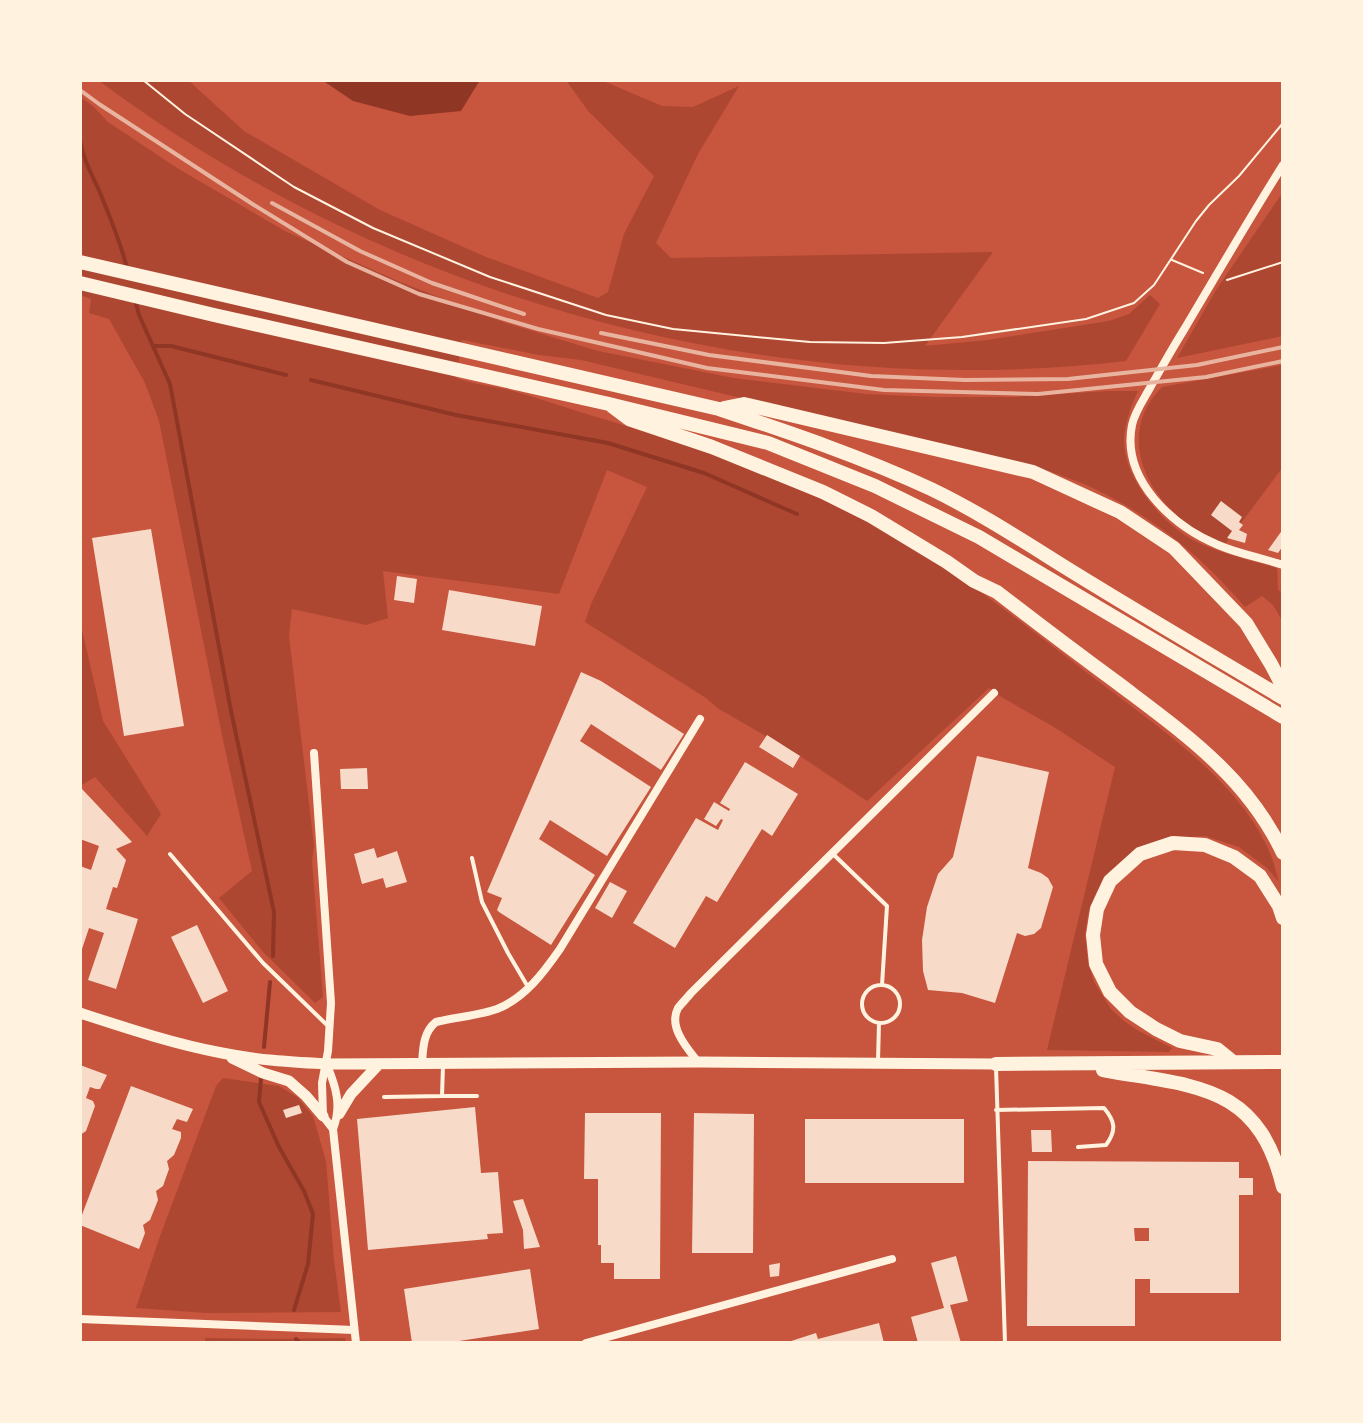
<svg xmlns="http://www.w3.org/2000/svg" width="1363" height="1423" font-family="Inter,sans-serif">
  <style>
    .green { fill: #ae4732 }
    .water { fill: #8f3625 }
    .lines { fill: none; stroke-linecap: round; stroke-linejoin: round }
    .stream { stroke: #8f3625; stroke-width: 4 }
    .building { fill: #f7dbc8; fill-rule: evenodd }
    .path { stroke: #fff3e0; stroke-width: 2 }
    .service { stroke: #fff3e0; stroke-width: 4 }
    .minor { stroke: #fff3e0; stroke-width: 8 }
    .secondary { stroke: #fff3e0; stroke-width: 11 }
    .trunk { stroke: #fff3e0; stroke-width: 14 }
    .rail { stroke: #e9b49f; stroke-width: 4 }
  </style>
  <rect width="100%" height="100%" fill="#c8553d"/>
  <path class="green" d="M98 80H188L244 131 380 210 486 257 598 298 608 292 624 234 654 176 588 111 566 80H601L662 106 693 107 739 86 698 154 656 243 671 258 993 252 925 346 987 340 1109 321 1129 314 1150 295 1160 304 1126 361C765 403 389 298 98 80Z
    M80 97 93 106 108 122 177 168 285 231 400 282 506 323 598 351 734 378 866 394 935 397H1014L1108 391H1138C1130 408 1121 432 1125 451 1130 485 1165 526 1195 541 1221 554 1250 560 1277 568L1278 590 1283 593V622L1273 605 1262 596 1245 607C1201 556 1156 519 1095 489 1081 482 1064 477 1049 471L581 360 539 355 462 340 456 378C473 384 491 386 509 390 536 397 563 407 590 415 691 445 784 478 878 527 960 570 1032 632 1106 687 1165 732 1240 783 1270 853 1274 862 1276 873 1279 882L1267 868 1239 847 1205 836 1174 838 1113 870 1097 891 1088 914 1085 935 1088 963 1094 982 1111 1009 1124 1021 1137 1030 1172 1048 1169 1052 1047 1050 1115 767 1054 727 1003 698 989 688 867 801 800 756 719 709 706 698 585 622 591 604 647 487 607 470 559 594 383 571 388 618 366 625 292 609 289 636 314 845 312 861 323 997 315 1003 263 952 219 898 252 871 223 740 159 421 145 383 109 319 89 313 91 299 80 295Z
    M1283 192V336L1177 358 1216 290Z
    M1283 365V467L1226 543C1163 525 1105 444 1162 387Z
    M80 621 103 721 161 814 147 836 95 777 80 786Z
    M223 1078 279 1086 297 1097 313 1116 326 1161 334 1261 341 1312 206 1313 136 1308 159 1239 216 1086Z
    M205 1338 272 1339 345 1338 346 1343H205Z"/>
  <path class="water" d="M322 80H480L461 111 410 116 353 101Z"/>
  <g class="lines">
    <path class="stream" d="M80 140C83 158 90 171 98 188 109 214 120 241 127 268
      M135 300 139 315 170 384 231 711 274 912 273 956
      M153 346H171L286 375
      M311 380 456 415 608 443 704 473 797 514
      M264 1047 270 982
      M261 1078 259 1102 279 1147 304 1191 313 1214 308 1264 294 1310
      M296 1339 300 1343"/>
  </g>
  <path class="building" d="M1221 501 1242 517 1239 522 1243 525 1239 530 1247 534 1245 543 1227 538 1232 531 1211 515Z
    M151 529 184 726 124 736 92 538Z
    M1283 529V546L1278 553 1268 550Z
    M397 576 417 579 414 603 394 600Z
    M449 590 542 606 535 646 442 630Z
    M581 672 601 681 684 734 661 770 591 724 580 741 651 787 607 856 550 820 539 839 595 875 551 945 499 912 497 910 502 898 487 892Z
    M767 735 800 756 793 768 759 747Z
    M977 756 1049 772 1028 868 1041 873 1048 878 1053 887 1041 928 1034 934 1025 936 1017 933 995 1003 962 993 928 990 923 971 922 940 927 907 938 874 953 857Z
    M745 762 798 794 772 836 762 829 717 902 706 896 675 948 633 923 696 818 718 830 723 820 721 819 716 826 704 819 714 802 729 811 730 809 720 803Z
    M367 768 368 789H341L340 769Z
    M82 789 132 842 116 849 126 860 117 888 113 887 106 909 138 919 116 989 88 980 104 933 89 928 80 955V866L91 870 99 846 80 839V791Z
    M374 848 377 858 397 851 407 882 386 888 383 878 362 884 354 854Z
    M610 882 627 891 612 918 595 908Z
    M197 925 228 991 203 1003 171 937Z
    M80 1065 107 1075 100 1089H96L90 1087 86 1098 93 1101 95 1106 86 1131 80 1135Z
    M131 1086 193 1109 187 1122 177 1119 172 1129 181 1132V1138L174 1155 167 1161 169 1169 163 1186 156 1191 158 1200 150 1220 143 1225 145 1233 139 1249 80 1225V1220Z
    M299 1105 302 1113 286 1118 283 1110Z
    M475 1107 481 1173 498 1172 503 1233 487 1234 488 1239 368 1250 357 1119Z
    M585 1113H661L660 1279H614V1263H601V1245H598V1179H584Z
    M694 1113 754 1114 753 1253H692Z
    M805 1119H964V1183H805Z
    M1031 1130H1051L1052 1152H1032Z
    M1028 1161 1239 1162V1178H1253V1195H1239V1293H1150V1279H1135V1326H1027ZM1134 1228H1149V1241H1135Z
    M523 1199 540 1247 524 1249 523 1230 513 1201Z
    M956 1256 968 1301 950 1305 961 1343H918L911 1317 944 1308 931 1263Z
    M780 1263 779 1276 770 1277 769 1265Z
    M530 1269 539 1329 446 1343H412L404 1289Z
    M879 1323 884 1343H785L816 1333 818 1339Z"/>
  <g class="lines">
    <path class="path" d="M143 80 185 114 294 187 373 228 490 277 606 315 673 329 810 342 884 343 962 337 1086 319 1134 303 1154 285 1196 221 1209 205 1239 176 1283 123
      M1172 260 1203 273
      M1227 280 1283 262"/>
    <path class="service" d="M170 854 263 963 328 1026
      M834 855 887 906 882 985
      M472 858 482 902 508 953 528 987
      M862 1004a19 19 0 1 1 38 0a19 19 0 1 1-38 0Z
      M878 1061 879 1023
      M443 1066 442 1096H477
      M996 1067 1005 1343
      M384 1097 442 1096
      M996 1110 1104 1108C1115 1121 1117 1130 1106 1145L1078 1147"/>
    <path class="minor" d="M1283 165C1249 219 1217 274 1185 328 1173 347 1162 367 1151 386 1144 399 1135 411 1132 425 1121 480 1173 526 1218 545 1239 554 1262 558 1283 565
      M314 753 331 1003 328 1051 322 1083 323 1116 333 1129
      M698 1062C687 1048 668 1027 678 1008 682 1003 687 998 691 993L994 693
      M422 1064C423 1049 423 1032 436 1022 456 1017 477 1016 497 1009 525 998 544 972 560 949L700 719
      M327 1065C336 1087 342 1106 333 1129L356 1343
      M80 1319 354 1330
      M586 1343 892 1259"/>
    <path class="secondary" d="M80 1013C126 1028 174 1044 222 1053 256 1060 292 1062 326 1064L698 1062 996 1064
      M232 1058 263 1073 289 1081 306 1096 323 1116
      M339 1114 351 1094 379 1064"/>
    <path class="trunk" d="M80 262 719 409C791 433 862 457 931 489 979 512 1023 541 1068 569 1139 613 1211 655 1283 698
      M80 283 214 315 609 404 768 443 875 486 979 537 1283 717
      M613 407 629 419 712 447 823 492 871 516 947 562 974 581 997 592C1037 623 1078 654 1119 684 1185 734 1247 777 1283 853
      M724 408 744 404 1033 472 1120 512 1174 548 1246 623 1271 664 1283 687
      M1233 1062 1217 1049 1180 1041 1156 1029 1130 1012 1110 992 1096 964 1093 935 1097 909 1110 881 1140 854 1173 843 1205 845 1234 857 1260 876 1279 906 1283 918
      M996 1064 1283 1062
      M1103 1070C1193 1087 1258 1082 1283 1187"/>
    <path class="rail" d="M80 90 99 104 254 205 347 262 419 294 538 329 707 368 884 390 1038 394 1206 377 1283 361
      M272 203 360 251 432 283 524 314
      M601 333 709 355 871 376 965 380 1068 379 1197 365 1283 347"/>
  </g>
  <rect width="1363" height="1423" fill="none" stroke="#fff3e0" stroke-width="164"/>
</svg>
